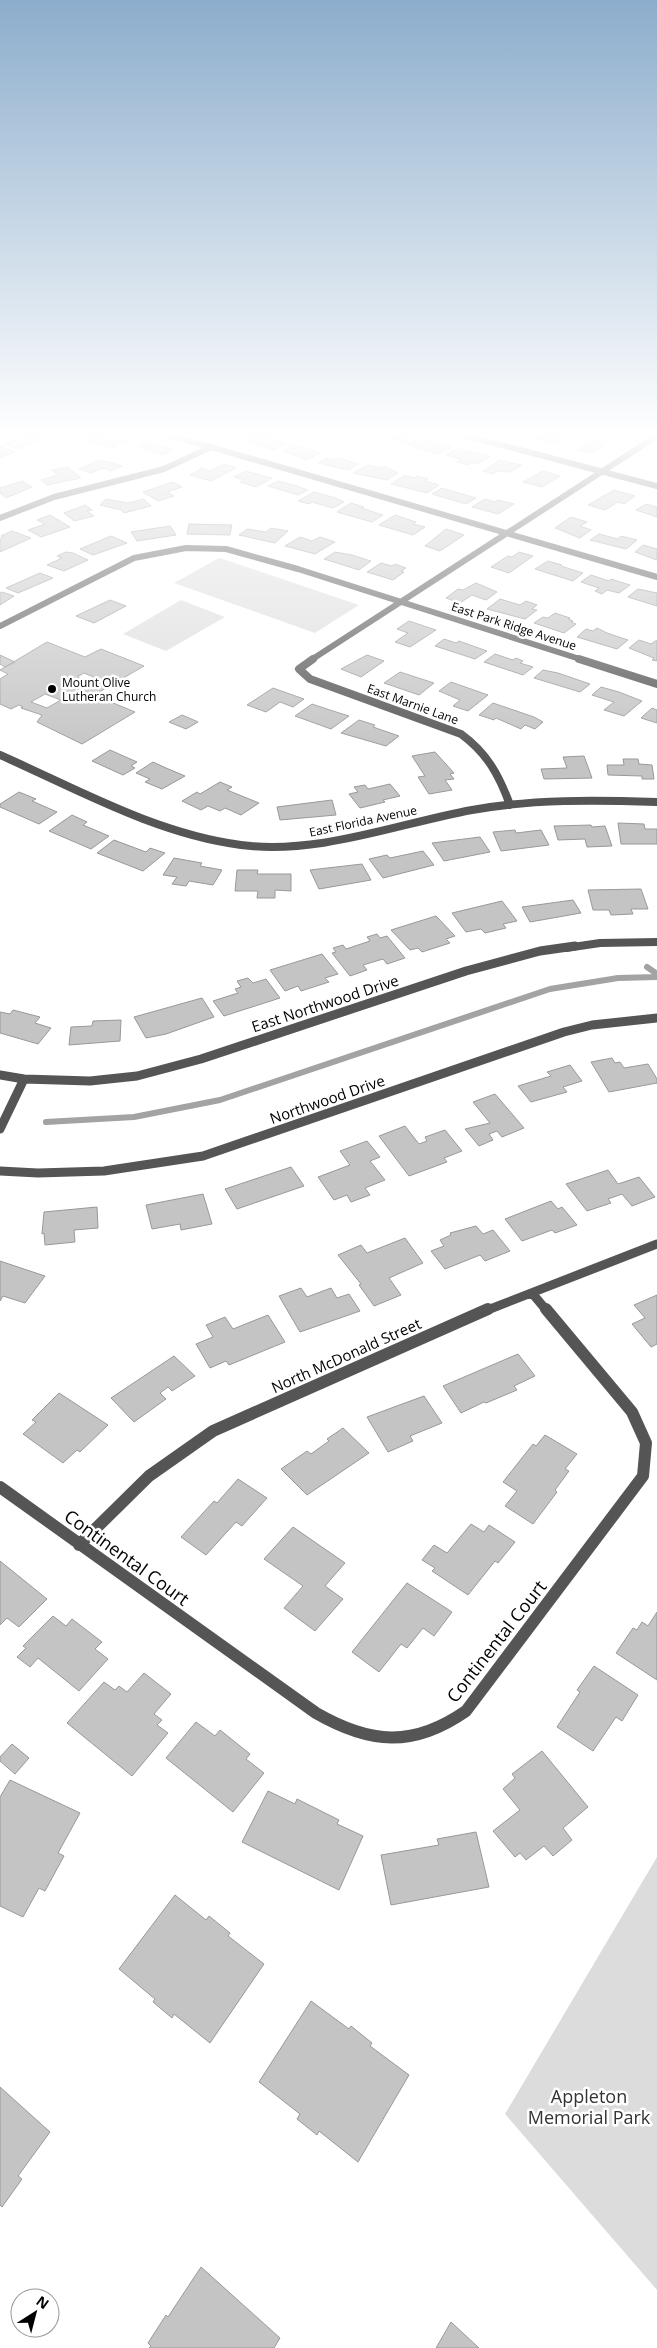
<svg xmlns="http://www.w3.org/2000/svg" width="657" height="2348" font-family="'Open Sans',sans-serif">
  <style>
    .green { fill: #dcdcdc }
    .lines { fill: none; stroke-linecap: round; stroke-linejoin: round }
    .stream { stroke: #a3a3a3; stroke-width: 6 }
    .building { fill: #c4c4c4; stroke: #999; fill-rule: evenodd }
    .minor-far3 { stroke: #555; stroke-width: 6 }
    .minor-far2 { stroke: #555; stroke-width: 8 }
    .minor-far1 { stroke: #555; stroke-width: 9 }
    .minor { stroke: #555; stroke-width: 12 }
    .tertiary { stroke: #555; stroke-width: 6 }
    .poi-dot { fill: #000; stroke: #fff; stroke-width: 2 }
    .labels { text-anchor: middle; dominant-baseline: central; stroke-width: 5; stroke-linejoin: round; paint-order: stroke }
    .far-street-label { font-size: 12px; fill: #000; stroke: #fff }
    .far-poi-label { font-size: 12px; fill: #000; stroke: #fff; text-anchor: start }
    .street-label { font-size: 15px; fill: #000; stroke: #fff }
    .near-street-label { font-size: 18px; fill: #000; stroke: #fff }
    .near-park-label { font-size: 18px; fill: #333; stroke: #fff }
  </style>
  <rect width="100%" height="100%" fill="#fff"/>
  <path class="green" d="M219 558H220L359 605 315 633 174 583Z
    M181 600 225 617 166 651 123 634Z
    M657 1857V2290L505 2114Z"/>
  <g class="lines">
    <path class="stream" d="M647 967 657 974
      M46 1122 134 1117 220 1100 550 989 618 978 657 977"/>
  </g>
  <path class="building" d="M33 432 47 436 19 449 5 444Z
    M96 432 110 434 106 437 113 439 118 437 128 440 112 448 82 439Z
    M209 432H248L235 439Z
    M398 432 414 436 404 442 374 433Z
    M531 432H542L565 438 554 445 525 435Z
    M257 434 275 437 272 439 287 443 273 450 245 440Z
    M592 436 610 441 592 453 577 450 590 443 585 441Z
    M420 438 438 443 451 447 439 454 407 445Z
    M149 442 173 450 163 455 138 447Z
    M294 445 305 448 320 453 307 460 284 451Z
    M0 446 15 452 0 458Z
    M457 449 469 451 490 456 478 464 472 462 468 465 457 462 460 459 446 455Z
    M326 458 335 460 338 458 359 464 348 470 318 463Z
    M98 460 112 463 122 466 111 471 104 468 91 473 79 469Z
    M500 460 511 463 522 465 510 472 497 471 493 474 483 471Z
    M224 464 236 468 211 481 190 475 202 468 210 471Z
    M368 465 380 468 383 466 398 473 387 480 353 473Z
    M68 467 81 478 47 485 41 480 57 475 52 470Z
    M246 471 260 475 272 478 256 487 240 482 244 480 234 477Z
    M543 471 560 476 542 487 523 482Z
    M405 475 414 478 418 476 428 479 425 481 439 485 427 493 391 484Z
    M22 481 32 487 6 498 0 493V488Z
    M278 481 297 486 308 490 298 495 268 486Z
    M173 482 182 487 167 492 174 496 158 501 143 492Z
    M442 488 476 498 466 504 432 494Z
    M614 490 635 496 624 504 618 502 605 510 588 505Z
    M314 492 336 498 344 502 333 508 312 502 309 504 298 501Z
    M106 499 128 503 144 499 151 506 124 513 121 510 100 505Z
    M485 499 495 502 498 500 514 504 498 514 472 507Z
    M351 503 364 507 361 508 383 515 372 522 337 512Z
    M646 504 657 507V517L636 510Z
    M85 505 92 510 87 511 94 516 74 521 64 513Z
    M50 515 70 527 41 537 28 530 45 524 37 520Z
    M395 515 416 522 413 524 425 527 413 535 379 525Z
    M571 517 587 522 580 526 591 530 580 538 555 528Z
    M189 524 232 525 230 535 187 534Z
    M170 526 176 535 137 541 131 532Z
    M271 528 288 531 275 543 239 535 247 529 266 532Z
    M446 529 464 535 440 551 425 546Z
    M12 531 31 538 0 552V539L3 537 1 536Z
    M599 534 618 539 621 536 637 540 626 549 590 540Z
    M111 536 127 543 93 555 80 549Z
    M300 537 312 541 320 537 335 542 315 554 285 546Z
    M643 545 657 549V560L635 552Z
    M66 552 73 553 88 560 64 571 47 565 62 558 57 556Z
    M335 552 352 555 371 561 359 570 324 559Z
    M519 552 533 556 509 573 491 567 508 556 512 557Z
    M548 561 562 565 561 566 583 573 573 581 535 569Z
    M381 563 392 566 395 564 406 568 401 571 404 572 393 580 367 572Z
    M40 573 53 578 18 593 6 588Z
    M591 575 609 581 611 579 630 585 619 593 607 590 602 594 595 591 599 588 581 582Z
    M476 583 497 592 486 600 472 595 460 603 446 598 458 589 463 590Z
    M638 589 657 593V606L628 597Z
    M2 592 14 596 0 605V593Z
    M500 599 520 605 526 601 537 605 532 609 537 610 525 619 487 609Z
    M110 600 126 606 94 623 76 616Z
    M555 613 570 618 568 619 573 621 571 622 576 624 564 633 534 623 543 617 548 618Z
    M409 621 436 630 410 647 395 642 408 633 397 629Z
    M597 628 607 633 628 640 617 649 577 637 586 629 593 631Z
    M444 639 456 643 459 641 487 651 475 659 435 646Z
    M639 640 651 644 657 640V661L652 660 654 658 629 648Z
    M47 642 85 657 101 649 144 666 94 695 135 712 82 744 37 722 42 715 21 708 23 707 19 705 11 709 0 704V679L8 674 0 670ZM84 673 98 679 91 683 77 677ZM45 694 61 700 47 708 31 702Z
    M495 654 513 660 516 658 523 661 520 663 533 667 523 675 484 662Z
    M0 655 15 662 5 667 0 664Z
    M367 655 384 661 361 677 341 669Z
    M543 670 558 673 590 684 580 692 534 678Z
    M400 672 434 683 419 695 384 683Z
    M451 682 488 695 468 711 453 706 460 700 439 691Z
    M601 687 619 692 642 701 624 716 604 710 614 702 592 695Z
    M273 688 304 699 293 707 280 702 266 712 247 705Z
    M493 703 534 717 543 722 535 729 525 725 521 729 496 718 494 720 479 715Z
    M312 704 333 711 349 716 331 729 295 716Z
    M652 708 657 710V723L641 718Z
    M182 715 196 721 198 722 186 729 169 722Z
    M359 720 375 725 373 727 399 736 386 746 341 733Z
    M110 750 137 762 131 766 135 768 123 775 92 761Z
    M435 752 454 773 450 774 454 779 445 780 452 790 429 794 418 777 425 776 412 756Z
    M584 756 592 778 544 779 541 769 567 768 563 757Z
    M623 759H638L639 764 652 765 654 779H642V776L608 775 607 765H624Z
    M153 762 166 768 185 776 162 789 145 782 150 779 136 773Z
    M220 782 232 787 227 790 259 803 241 815 225 808 220 811 208 806 201 810 182 801 197 792 200 794Z
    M390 784 400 796 383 800 385 802 360 808 349 794 358 792 354 787 365 785 368 789Z
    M19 792 36 799 32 801 57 812 39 824 0 807V804Z
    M332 800 336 815 280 820 277 807Z
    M72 815 87 822 83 825 109 836 91 849 49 831Z
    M618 823 644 824 645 829H657V844H621Z
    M591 825 592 827 605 826 612 846 587 847 585 839 558 840 554 826Z
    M515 830 516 833 541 830 549 845 501 851 493 832Z
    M480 837 490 852 444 861 432 843Z
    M114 840 146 852 150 848 165 853 143 871 97 853Z
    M423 851 434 865 383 878 369 859 387 855 390 858Z
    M174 858 202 863 200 866 222 870 213 885 189 881 186 886 172 884 177 877 163 875Z
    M362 864 371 880 319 889 310 870Z
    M237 870H258L257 874H291V891L275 890V898H257L258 891H235Z
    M641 889 648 909H631L633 914 611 915 609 910H593L588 890Z
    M573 900 581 913 530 922 522 907Z
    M502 901 517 921 503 924 506 928 485 933 481 929 466 932 452 913Z
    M436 916 455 936 446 939 450 943 422 952 418 948 410 950 391 930Z
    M377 934 380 938 387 936 405 958 387 964 383 959 363 965 367 970 350 976 332 953 336 952 333 948 343 945 346 949 370 941 367 937Z
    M322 954 338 974 325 978 329 982 301 991 298 986 285 991 270 970Z
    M248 978 253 983 266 979 280 998 224 1016 213 1001 238 993 235 989 241 987 237 981Z
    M202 998 214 1017 166 1034 146 1038 134 1017Z
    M13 1010 40 1017 35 1023 51 1028 38 1044 0 1033V1012L10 1014Z
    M121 1020 120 1041 69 1045 71 1027 92 1026 93 1021Z
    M612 1058 615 1063 620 1062 624 1068 648 1064 657 1079V1083L609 1092 591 1062Z
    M570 1065 582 1081 563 1087 567 1092 531 1102 518 1086 551 1076 547 1072Z
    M495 1094 524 1128 502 1137 497 1131 489 1134 493 1140 479 1146 465 1129 490 1123 473 1102Z
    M405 1126 419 1144 427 1141 425 1137 445 1130 462 1151 444 1158 447 1162 409 1176 379 1136Z
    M367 1141 380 1157 370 1161 385 1180 365 1188 370 1195 351 1202 347 1195 334 1200 318 1177 350 1165 340 1151Z
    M291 1167 304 1186 237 1209 225 1189Z
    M608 1170 618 1184 639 1177 655 1197 632 1206 622 1194 608 1199 611 1203 587 1211 566 1184Z
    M203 1194 212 1224 181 1230 180 1224 152 1229 146 1205Z
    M551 1201 558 1209 562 1207 577 1225 555 1233 552 1230 522 1241 505 1219Z
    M97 1207 98 1228 74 1230 75 1242 45 1245 44 1233 42 1234 44 1212Z
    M476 1226 483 1234 493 1230 510 1251 485 1261 480 1255 445 1269 431 1251 444 1246 440 1240 451 1235 450 1233Z
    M405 1238 423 1263 389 1278 401 1295 374 1306 359 1285 361 1284 338 1255 361 1245 367 1253Z
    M0 1261 45 1276 25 1303 3 1296 0 1301Z
    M301 1288 307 1297 331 1288 337 1298 349 1294 360 1311 300 1332 279 1296Z
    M657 1295V1344L651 1347 632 1324 645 1318 634 1305Z
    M268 1315 285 1342 229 1365 226 1361 210 1368 196 1344 213 1337 206 1325 225 1317 233 1329Z
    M518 1354 535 1376 514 1386 517 1390 486 1403 484 1402 461 1413 443 1386Z
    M174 1356 195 1376 172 1391 168 1387 160 1393 166 1399 134 1422 111 1398Z
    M59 1393 108 1425 80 1452 77 1450 63 1463 23 1434 36 1422 32 1420Z
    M424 1396 442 1423 410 1436 413 1441 388 1452 367 1417Z
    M343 1428 369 1453 307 1495 281 1469 307 1451 311 1454 329 1441 327 1439Z
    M545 1435 577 1454 565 1469 569 1471 555 1490 557 1492 533 1524 505 1506 517 1491 503 1482 533 1444 536 1446Z
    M238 1479 267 1498 242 1526 236 1522 206 1555 181 1537 214 1501 217 1503Z
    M471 1524 484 1532 489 1525 515 1542 498 1563 495 1561 468 1595 432 1571 435 1568 422 1560 434 1545 447 1553Z
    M293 1527 345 1563 325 1586 343 1599 315 1631 284 1608 303 1586 264 1559Z
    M0 1561 47 1599 19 1627 7 1618 0 1625Z
    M407 1583 452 1612 434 1636 423 1628 407 1648 401 1644 379 1672 352 1652Z
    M657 1612V1680L616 1653 633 1628 637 1630 642 1622 648 1626Z
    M53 1616 66 1626 72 1619 102 1642 95 1649 108 1659 79 1691 38 1658 30 1667 17 1657 26 1648 23 1646Z
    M594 1666 638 1695 622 1721 616 1717 593 1751 557 1727 580 1692 577 1690Z
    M144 1673 171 1694 154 1714 162 1720 157 1725 168 1733 132 1776 67 1723 104 1682 115 1690 119 1686 127 1692Z
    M196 1722 215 1736 220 1730 250 1754 246 1759 264 1773 233 1812 166 1758Z
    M12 1744 29 1758 15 1774 0 1761V1757Z
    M542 1751 588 1807 563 1828 572 1840 553 1856 544 1846 526 1860 520 1853 515 1857 493 1831 520 1810 503 1789 515 1778 512 1774Z
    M10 1780 80 1813 58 1853 64 1856 45 1891 39 1888 23 1917 0 1906V1797Z
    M268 1791 295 1804 297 1799 339 1820 337 1824 363 1836 339 1890 242 1842Z
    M476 1832 489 1887 391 1905 381 1855 439 1845 437 1839Z
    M175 1895 206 1920 209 1916 230 1933 228 1936 264 1964 210 2043 174 2014 172 2018 153 2002 155 1999 119 1969Z
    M311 2001 349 2029 351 2026 372 2043 370 2046 409 2075 358 2162 319 2131 317 2135 297 2119 300 2114 259 2082Z
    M0 2087 50 2132 18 2176 22 2179 2 2207 0 2205Z
    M201 2267 280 2338 274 2348H149L151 2346 148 2343 166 2315 168 2317Z
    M451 2322 479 2348H436Z"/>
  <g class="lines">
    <path class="minor-far3" d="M160 432 657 577
      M0 518 54 497 164 469 211 447
      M0 626 134 558 186 548 226 549 298 569 583 660
      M311 660 657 436"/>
    <path class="minor-far2" d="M313 659 299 669 310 679 461 734C487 753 499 775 510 805
      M579 659 657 684
      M0 755C77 789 156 834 241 845 319 855 396 824 472 810 533 799 595 800 657 802
      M566 948 600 943 657 942"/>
    <path class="minor-far1" d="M0 1075 24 1079 90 1081 137 1076 201 1059 466 971 540 951 575 946
      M0 1129 24 1079
      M0 1171 38 1173 104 1171 203 1156 564 1032 592 1025 657 1018
      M532 1293 547 1311
      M485 1311 657 1244"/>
    <path class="minor" d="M0 1487 316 1713C370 1744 413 1748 466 1711L643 1476 646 1443 632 1412 546 1309
      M79 1545 149 1476 213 1431 488 1309"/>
    <path class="tertiary" d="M453 432 657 486"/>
  </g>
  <linearGradient id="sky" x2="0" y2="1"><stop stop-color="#8cadcc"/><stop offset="0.57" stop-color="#fff"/><stop offset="1" stop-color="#fff" stop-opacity="0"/></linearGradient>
  <rect width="657" height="761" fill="url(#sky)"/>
  <circle class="poi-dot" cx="52" cy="689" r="5"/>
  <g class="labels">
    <g class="far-street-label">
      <text transform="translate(514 626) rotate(18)">East Park Ridge Avenue</text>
      <text transform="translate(413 704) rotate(20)">East Marnie Lane</text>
      <text transform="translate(363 821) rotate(-12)">East Florida Avenue</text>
    </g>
    <g class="far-poi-label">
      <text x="62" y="682">Mount Olive<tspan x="62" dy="14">Lutheran Church</tspan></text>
    </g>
    <g class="street-label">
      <text transform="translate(325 1003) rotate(-18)">East Northwood Drive</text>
      <text transform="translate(327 1099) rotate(-19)">Northwood Drive</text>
      <text transform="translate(346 1355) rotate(-24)">North McDonald Street</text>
    </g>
    <g class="near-street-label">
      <text transform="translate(127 1557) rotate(36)">Continental Court</text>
      <text transform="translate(496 1641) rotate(-52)">Continental Court</text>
    </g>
    <g class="near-park-label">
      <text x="589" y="2096">Appleton<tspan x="589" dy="21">Memorial Park</tspan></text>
    </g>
  </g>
  <g transform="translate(35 2313) rotate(36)"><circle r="24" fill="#ffffff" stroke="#999999"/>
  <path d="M0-4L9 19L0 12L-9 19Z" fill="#000000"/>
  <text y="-8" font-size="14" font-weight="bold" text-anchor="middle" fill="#000000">N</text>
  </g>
</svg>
